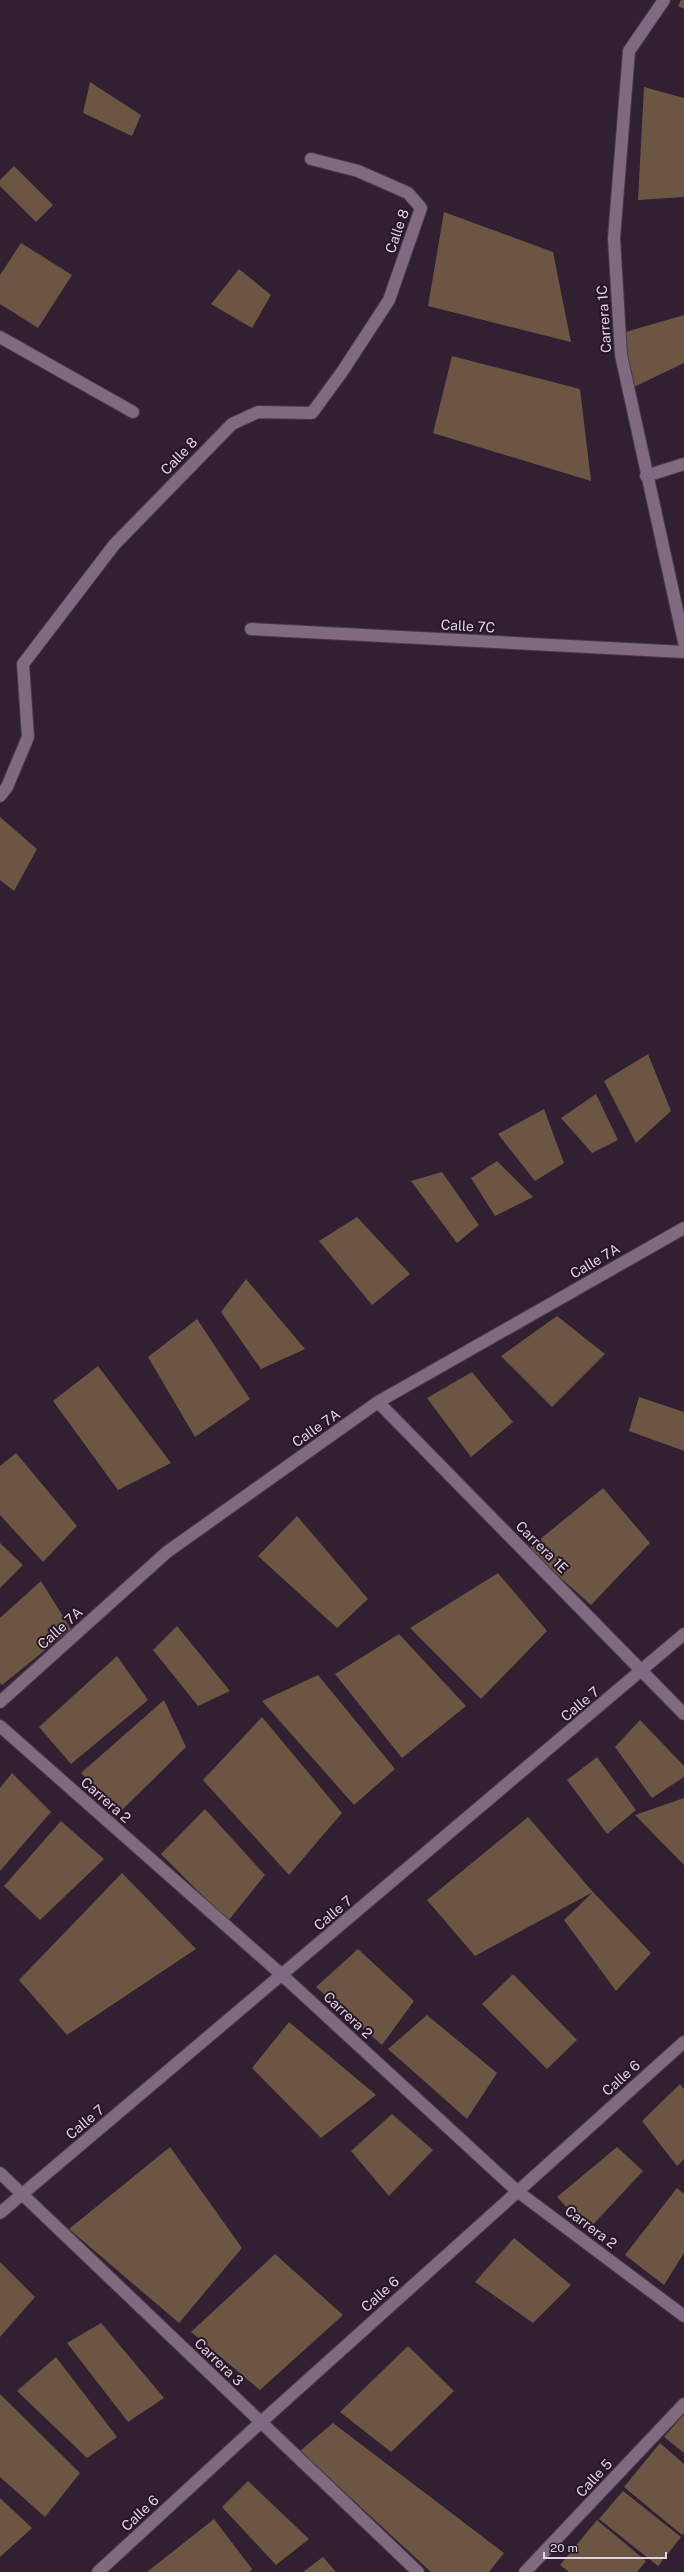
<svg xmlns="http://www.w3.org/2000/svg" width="684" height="2572" font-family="'Public Sans',sans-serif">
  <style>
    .building { fill: #6c5643 }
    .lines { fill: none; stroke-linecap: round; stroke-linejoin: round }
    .street-casing { stroke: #483a49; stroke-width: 14 }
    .street { stroke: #7f6a80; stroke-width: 12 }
    .labels { text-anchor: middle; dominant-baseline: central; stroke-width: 4; stroke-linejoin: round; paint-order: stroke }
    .street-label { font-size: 14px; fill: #e0d4e0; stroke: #271628 }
  </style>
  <rect width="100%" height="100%" fill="#311f32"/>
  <path class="building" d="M681 0H684V9L678 6Z
    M90 82 141 115 132 136 83 113Z
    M644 87 684 98V197L638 200Z
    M14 166 53 205 36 222 0 186V180Z
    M444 212 553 252 571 342 428 306Z
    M21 243 72 275 38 328 0 304V275Z
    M239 269 271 295 252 328 211 304Z
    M684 315V363L634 387 622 333Z
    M452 356 580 389 591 481 433 433Z
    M0 817 37 849 14 891 0 880Z
    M648 1054 671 1111 636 1143 604 1081Z
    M596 1094 618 1140 592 1153 561 1118Z
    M544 1109 564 1163 535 1181 498 1134Z
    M497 1161 533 1197 495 1216 471 1178Z
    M442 1172 479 1225 457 1243 411 1181Z
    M357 1217 410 1274 372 1305 319 1241Z
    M246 1279 305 1349 261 1369 221 1312Z
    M557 1316 605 1354 552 1407 501 1356Z
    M197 1319 250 1399 195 1437 148 1357Z
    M98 1366 171 1463 118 1490 53 1401Z
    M472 1372 513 1422 471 1457 427 1398Z
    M639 1397 684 1412V1451L629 1431Z
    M16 1453 77 1526 43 1562 0 1515V1466Z
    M603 1488 650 1543 591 1605 528 1549Z
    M297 1516 368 1599 337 1628 258 1556Z
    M0 1543 23 1565 0 1588Z
    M498 1573 547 1631 481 1699 410 1628Z
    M41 1581 71 1629 2 1685 0 1683V1618Z
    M177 1626 230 1691 198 1706 153 1650Z
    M399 1634 466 1706 402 1758 335 1674Z
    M117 1656 148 1700 71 1764 39 1727Z
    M318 1675 395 1769 354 1805 262 1701Z
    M164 1700 186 1747 120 1812 81 1773Z
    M262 1717 342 1813 289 1875 203 1780Z
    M640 1720 684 1766V1777L652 1798 615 1747Z
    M597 1757 636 1810 607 1834 567 1780Z
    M12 1773 51 1812 0 1871V1788Z
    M684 1798V1865L635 1815Z
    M205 1809 265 1875 228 1921 161 1854Z
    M528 1817 593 1892 475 1956 427 1900Z
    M61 1821 104 1859 40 1920 4 1886Z
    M122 1873 196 1949 67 2035 19 1980Z
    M593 1892 651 1953 616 1991 564 1920Z
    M358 1949 414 2001 382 2045 316 1987Z
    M513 1974 577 2040 547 2069 482 2004Z
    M427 2015 497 2073 467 2119 388 2049Z
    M289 2022 376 2095 321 2138 252 2068Z
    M680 2084 684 2089V2159L677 2166 642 2121Z
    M392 2114 433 2150 389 2196 351 2151Z
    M170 2147 242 2248 179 2323 69 2229Z
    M617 2147 643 2171 588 2230 557 2197Z
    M677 2188 684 2194V2253L664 2285 625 2255Z
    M514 2238 571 2285 533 2323 475 2282Z
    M275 2254 343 2315 260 2390 191 2332Z
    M0 2262 35 2297 0 2337Z
    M101 2323 164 2398 128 2422 67 2343Z
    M408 2346 454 2391 391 2452 340 2412Z
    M56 2357 117 2437 87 2458 17 2391Z
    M0 2394 80 2473 45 2517 0 2477Z
    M684 2414V2453L664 2437Z
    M333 2423 504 2553 489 2572H431L300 2451Z
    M660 2443 684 2464V2533L682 2535 624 2487Z
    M248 2481 309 2539 276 2565 222 2507Z
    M623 2491 681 2537 658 2566 599 2519Z
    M0 2498 32 2528 0 2557Z
    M214 2519 252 2569 250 2572H147Z
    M597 2520 646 2561 637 2572H569L560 2565Z
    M323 2557 336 2572H303Z"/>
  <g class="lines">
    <defs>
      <path id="street" d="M664 0 629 51 614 238 621 355 684 642
        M0 337 133 412
        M646 476 684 464
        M251 629 684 652
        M0 796 7 787 28 737 23 664 114 545 232 424 258 412 312 413 342 372 389 300 421 208 408 193 358 171 311 159
        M378 1402 684 1714
        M0 1702 167 1552 378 1402 684 1228
        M0 1726 282 1975 517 2191 684 2316
        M0 2173 418 2572
        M0 2213 684 1634
        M98 2572 260 2423 684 2042
        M525 2572 684 2404"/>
    </defs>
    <use href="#street" class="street-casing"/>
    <use href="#street" class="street"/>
  </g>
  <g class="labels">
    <g class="street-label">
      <text transform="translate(397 231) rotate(-71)">Calle 8</text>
      <text transform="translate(604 319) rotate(-94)">Carrera 1C</text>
      <text transform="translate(179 456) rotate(-46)">Calle 8</text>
      <text transform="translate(468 626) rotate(3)">Calle 7C</text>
      <text transform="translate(595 1261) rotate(-30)">Calle 7A</text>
      <text transform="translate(316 1428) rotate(-35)">Calle 7A</text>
      <text transform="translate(542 1547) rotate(45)">Carrera 1E</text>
      <text transform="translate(60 1628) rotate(-42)">Calle 7A</text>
      <text transform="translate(580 1704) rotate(-40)">Calle 7</text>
      <text transform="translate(106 1800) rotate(41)">Carrera 2</text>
      <text transform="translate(333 1913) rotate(-40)">Calle 7</text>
      <text transform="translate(348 2015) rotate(43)">Carrera 2</text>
      <text transform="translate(621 2078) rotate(-42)">Calle 6</text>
      <text transform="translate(85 2122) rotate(-40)">Calle 7</text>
      <text transform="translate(591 2227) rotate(37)">Carrera 2</text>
      <text transform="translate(380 2294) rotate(-42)">Calle 6</text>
      <text transform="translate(219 2362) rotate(44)">Carrera 3</text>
      <text transform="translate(594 2478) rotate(-47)">Calle 5</text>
      <text transform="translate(140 2513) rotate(-43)">Calle 6</text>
    </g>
  </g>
  <path d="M544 2552v6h122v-6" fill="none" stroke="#e0d4e0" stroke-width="2"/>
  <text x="550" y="2552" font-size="12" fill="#e0d4e0" stroke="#271628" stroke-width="3" paint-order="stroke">20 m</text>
</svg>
